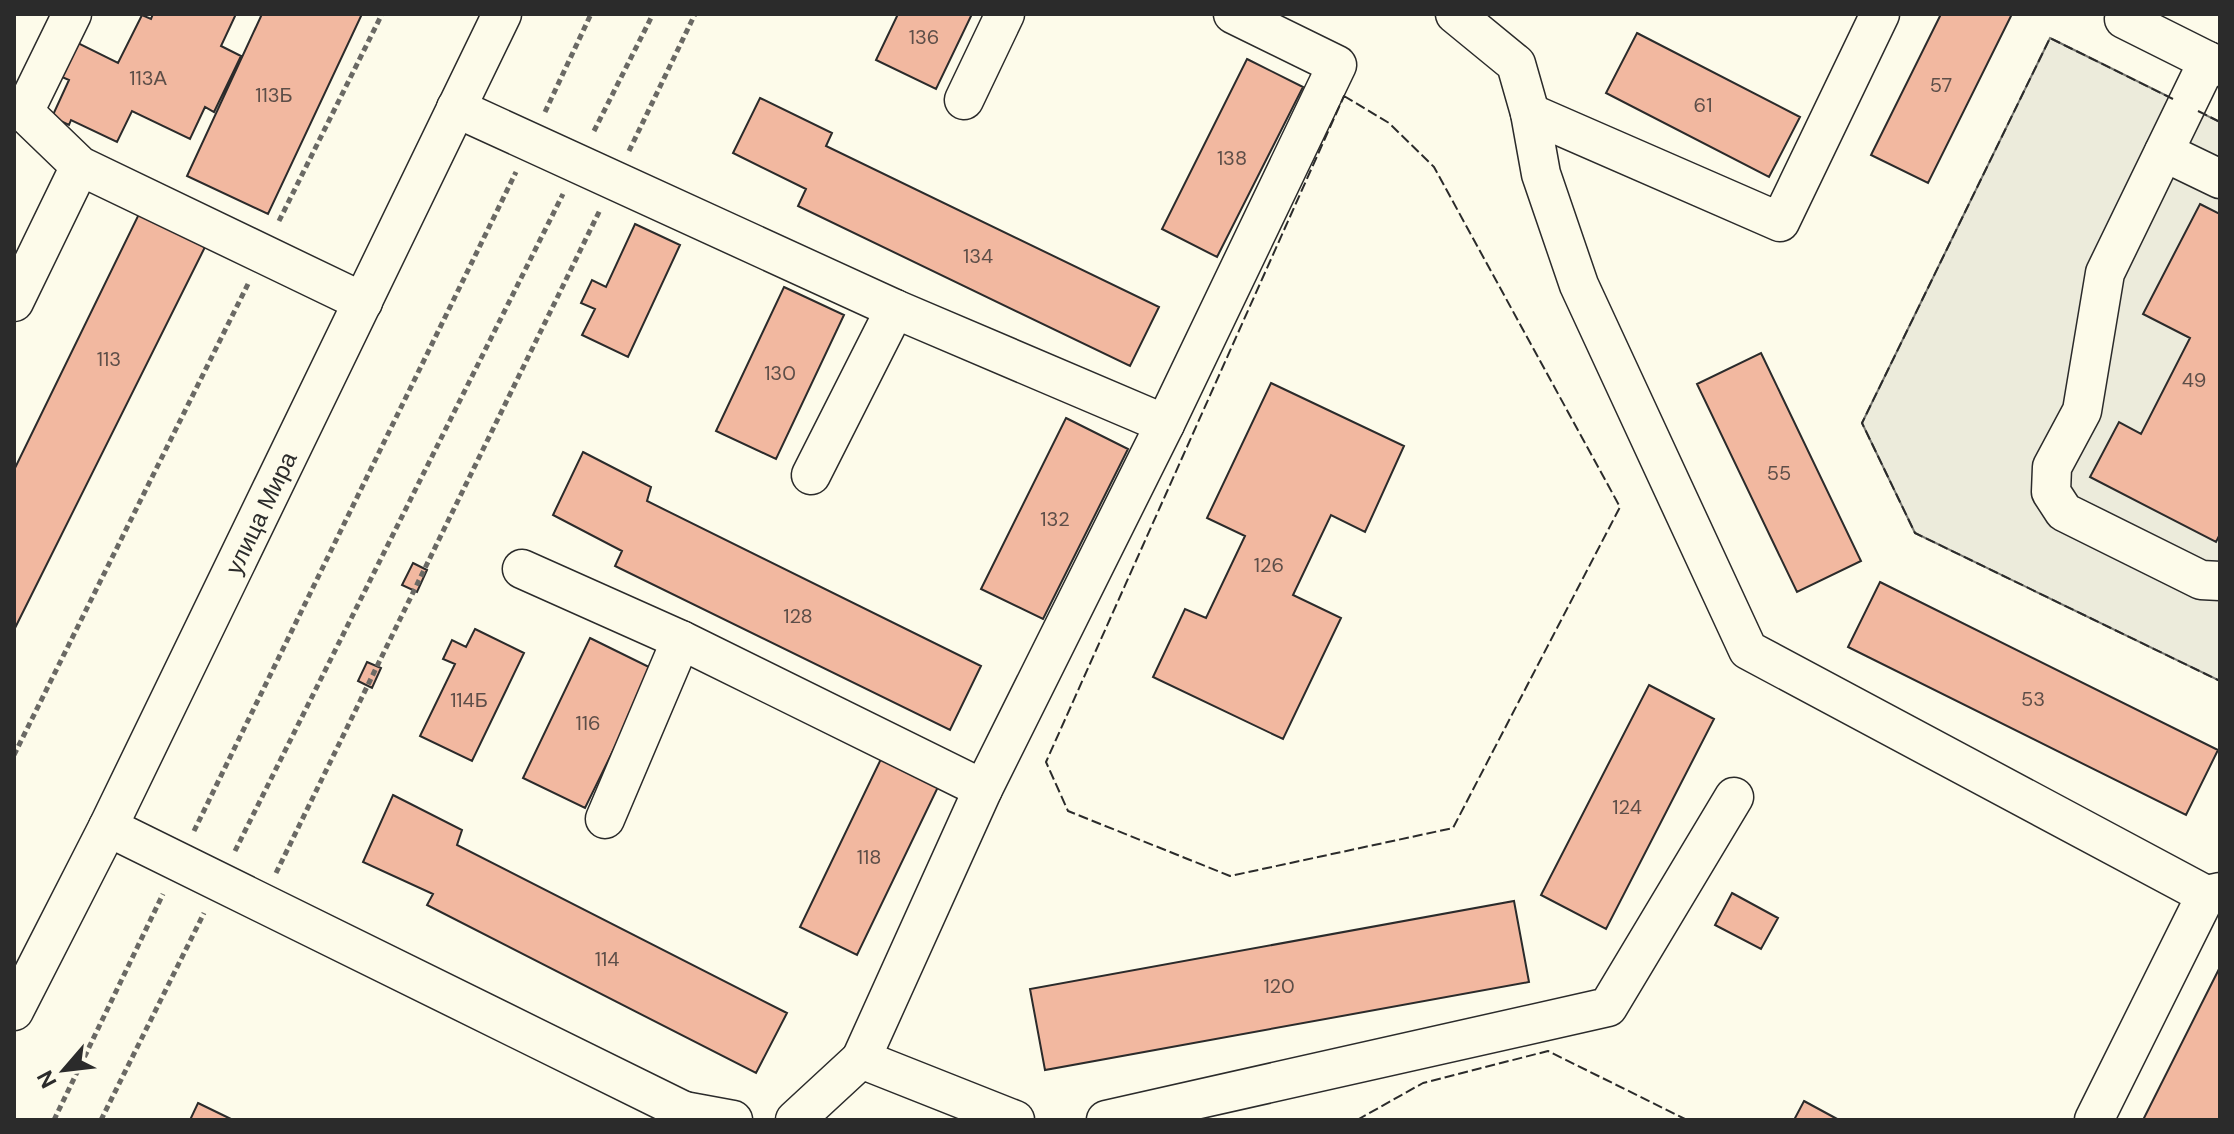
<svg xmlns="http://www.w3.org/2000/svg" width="2234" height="1134" font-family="'DM Sans',sans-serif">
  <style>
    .green { fill: #ecebdb; stroke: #74746e; stroke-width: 2 }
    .building { fill: #f2b8a0; stroke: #2b2b2b; stroke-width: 2 }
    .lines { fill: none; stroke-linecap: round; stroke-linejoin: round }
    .minor-casing { stroke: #2b2b2b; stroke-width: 41 }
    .path { stroke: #6a6964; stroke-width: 5; stroke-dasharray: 6 4; stroke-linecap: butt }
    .minor { stroke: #fdfbea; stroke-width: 38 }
    .fence { stroke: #2b2b2b; stroke-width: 2; stroke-dasharray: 10 4; stroke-linecap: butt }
    .labels { text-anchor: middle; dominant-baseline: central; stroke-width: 6; stroke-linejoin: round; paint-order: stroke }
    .number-label { font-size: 20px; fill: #5d4e48 }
    .street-label { font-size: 24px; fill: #2b2b2b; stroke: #fdfbea }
  </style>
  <rect width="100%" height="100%" fill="#fdfbea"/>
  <path class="green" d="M2050 38 2220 122V681L1915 533 1862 423Z"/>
  <path class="building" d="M153 14H236L221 46 241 56 214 112 205 107 190 139 132 111 117 142 71 120 69 125 52 117 69 80 62 77 78 43 118 63 142 15 151 19Z
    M262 14H362L268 214 187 176Z
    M898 14H972L936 89 876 60Z
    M1941 14H2012L1928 183 1871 155Z
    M1637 33 1800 117 1769 177 1606 93Z
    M1247 59 1303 87 1217 257 1162 229Z
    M760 98 832 133 826 146 1159 307 1130 366 798 206 806 189 733 153Z
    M2200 204 2220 214V534L2216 542 2090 477 2119 422 2141 434 2190 338 2143 314Z
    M139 214 205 247 14 630V470Z
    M635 224 680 245 628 357 582 335 595 309 581 303 592 280 606 287Z
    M784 287 844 315 776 459 716 431Z
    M1761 353 1861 561 1797 592 1697 384Z
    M1271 383 1404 446 1365 532 1331 515 1293 595 1341 618 1283 739 1153 677 1185 609 1206 618 1245 536 1207 518Z
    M1066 418 1128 449 1043 619 981 589Z
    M583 452 651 487 647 501 981 666 950 730 615 566 622 551 553 515Z
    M413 563 427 570 417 592 402 585Z
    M1880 582 2218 750 2186 815 1848 647Z
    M475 629 524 653 472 761 420 736 455 664 443 659 452 640 466 647Z
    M590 638 653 669 585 808 523 778Z
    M367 662 381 668 372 688 358 681Z
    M1649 685 1714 719 1606 929 1541 895Z
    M881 759 938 787 857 955 800 927Z
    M393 795 462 830 457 845 787 1013 756 1073 427 905 433 894 363 862Z
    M1732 893 1778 918 1761 949 1715 925Z
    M1514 901 1529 982 1045 1070 1030 989Z
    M2220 967V1120H2143Z
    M1804 1101 1839 1120H1794Z
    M198 1103 233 1120H190Z"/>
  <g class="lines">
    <defs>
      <g id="minor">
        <path d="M72 14 24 112 80 166 363 302"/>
        <path d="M1455 14 1516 64 1530 113 1541 174 1579 285 1748 650 2206 895"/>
        <path d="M2124 19 2220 67"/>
        <path d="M2208 61 2105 273 2082 411 2052 467 2051 492 2064 512 2201 580 2220 581"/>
        <path d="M964 100 1005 14"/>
        <path d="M456 108 895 309 1165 424"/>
        <path d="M1530 113 1780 222 1880 14"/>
        <path d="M2164 152 2220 179"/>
        <path d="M14 302 80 166"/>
        <path d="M811 475 895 309"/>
        <path d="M522 569 681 640 983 789"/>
        <path d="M605 819 681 640"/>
        <path d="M108 827 684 1111"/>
        <path id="s1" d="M14 1011 108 827 502 14"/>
        <path d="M861 1059 983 789 1165 424 1337 65 1233 14"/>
        <path d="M680 1120 684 1111 733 1120"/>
        <path d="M795 1120 861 1059 1015 1120"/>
        <path d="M1106 1120 1608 1007 1734 797"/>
        <path d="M2094 1120 2206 895 2220 892"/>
      </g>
    </defs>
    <use href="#minor" class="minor-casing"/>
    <path class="path" d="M545 112 591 14
      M594 131 653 14
      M629 151 695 14
      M279 221 382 14
      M14 755 248 284
      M194 831 516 172
      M235 851 563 194
      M276 873 600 210
      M54 1120 163 894
      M101 1120 204 913"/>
    <use href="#minor" class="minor"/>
    <path class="fence" d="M1344 96 1389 123 1434 167 1620 507 1453 828 1230 876 1068 811 1046 762Z
      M2173 99 2050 38 1862 423 1915 533 2220 681
      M2198 111 2220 122
      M1357 1120 1423 1083 1548 1051 1687 1120"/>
  </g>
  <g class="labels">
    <g class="number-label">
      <text x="924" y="37">136</text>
      <text x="148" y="78">113А</text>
      <text x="1941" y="85">57</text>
      <text x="274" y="95">113Б</text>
      <text x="1703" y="105">61</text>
      <text x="1232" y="158">138</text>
      <text x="978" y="256">134</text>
      <text x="109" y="359">113</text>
      <text x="780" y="373">130</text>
      <text x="2194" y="380">49</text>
      <text x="1779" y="473">55</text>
      <text x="1055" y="519">132</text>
      <text x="1269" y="565">126</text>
      <text x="798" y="616">128</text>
      <text x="2033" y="699">53</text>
      <text x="469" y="700">114Б</text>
      <text x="588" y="723">116</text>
      <text x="1627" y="807">124</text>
      <text x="869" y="857">118</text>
      <text x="607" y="959">114</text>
      <text x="1279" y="986">120</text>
    </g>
    <g class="street-label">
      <text stroke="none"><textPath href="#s1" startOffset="556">улица Мира</textPath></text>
    </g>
  </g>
  <rect width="2234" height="1134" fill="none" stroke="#2b2b2b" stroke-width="32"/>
  <g transform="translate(64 1070) rotate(242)" stroke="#fdfbea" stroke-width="6" paint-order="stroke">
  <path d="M0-6L14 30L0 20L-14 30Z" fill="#2b2b2b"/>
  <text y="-12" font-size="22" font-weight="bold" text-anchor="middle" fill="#2b2b2b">N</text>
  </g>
</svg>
